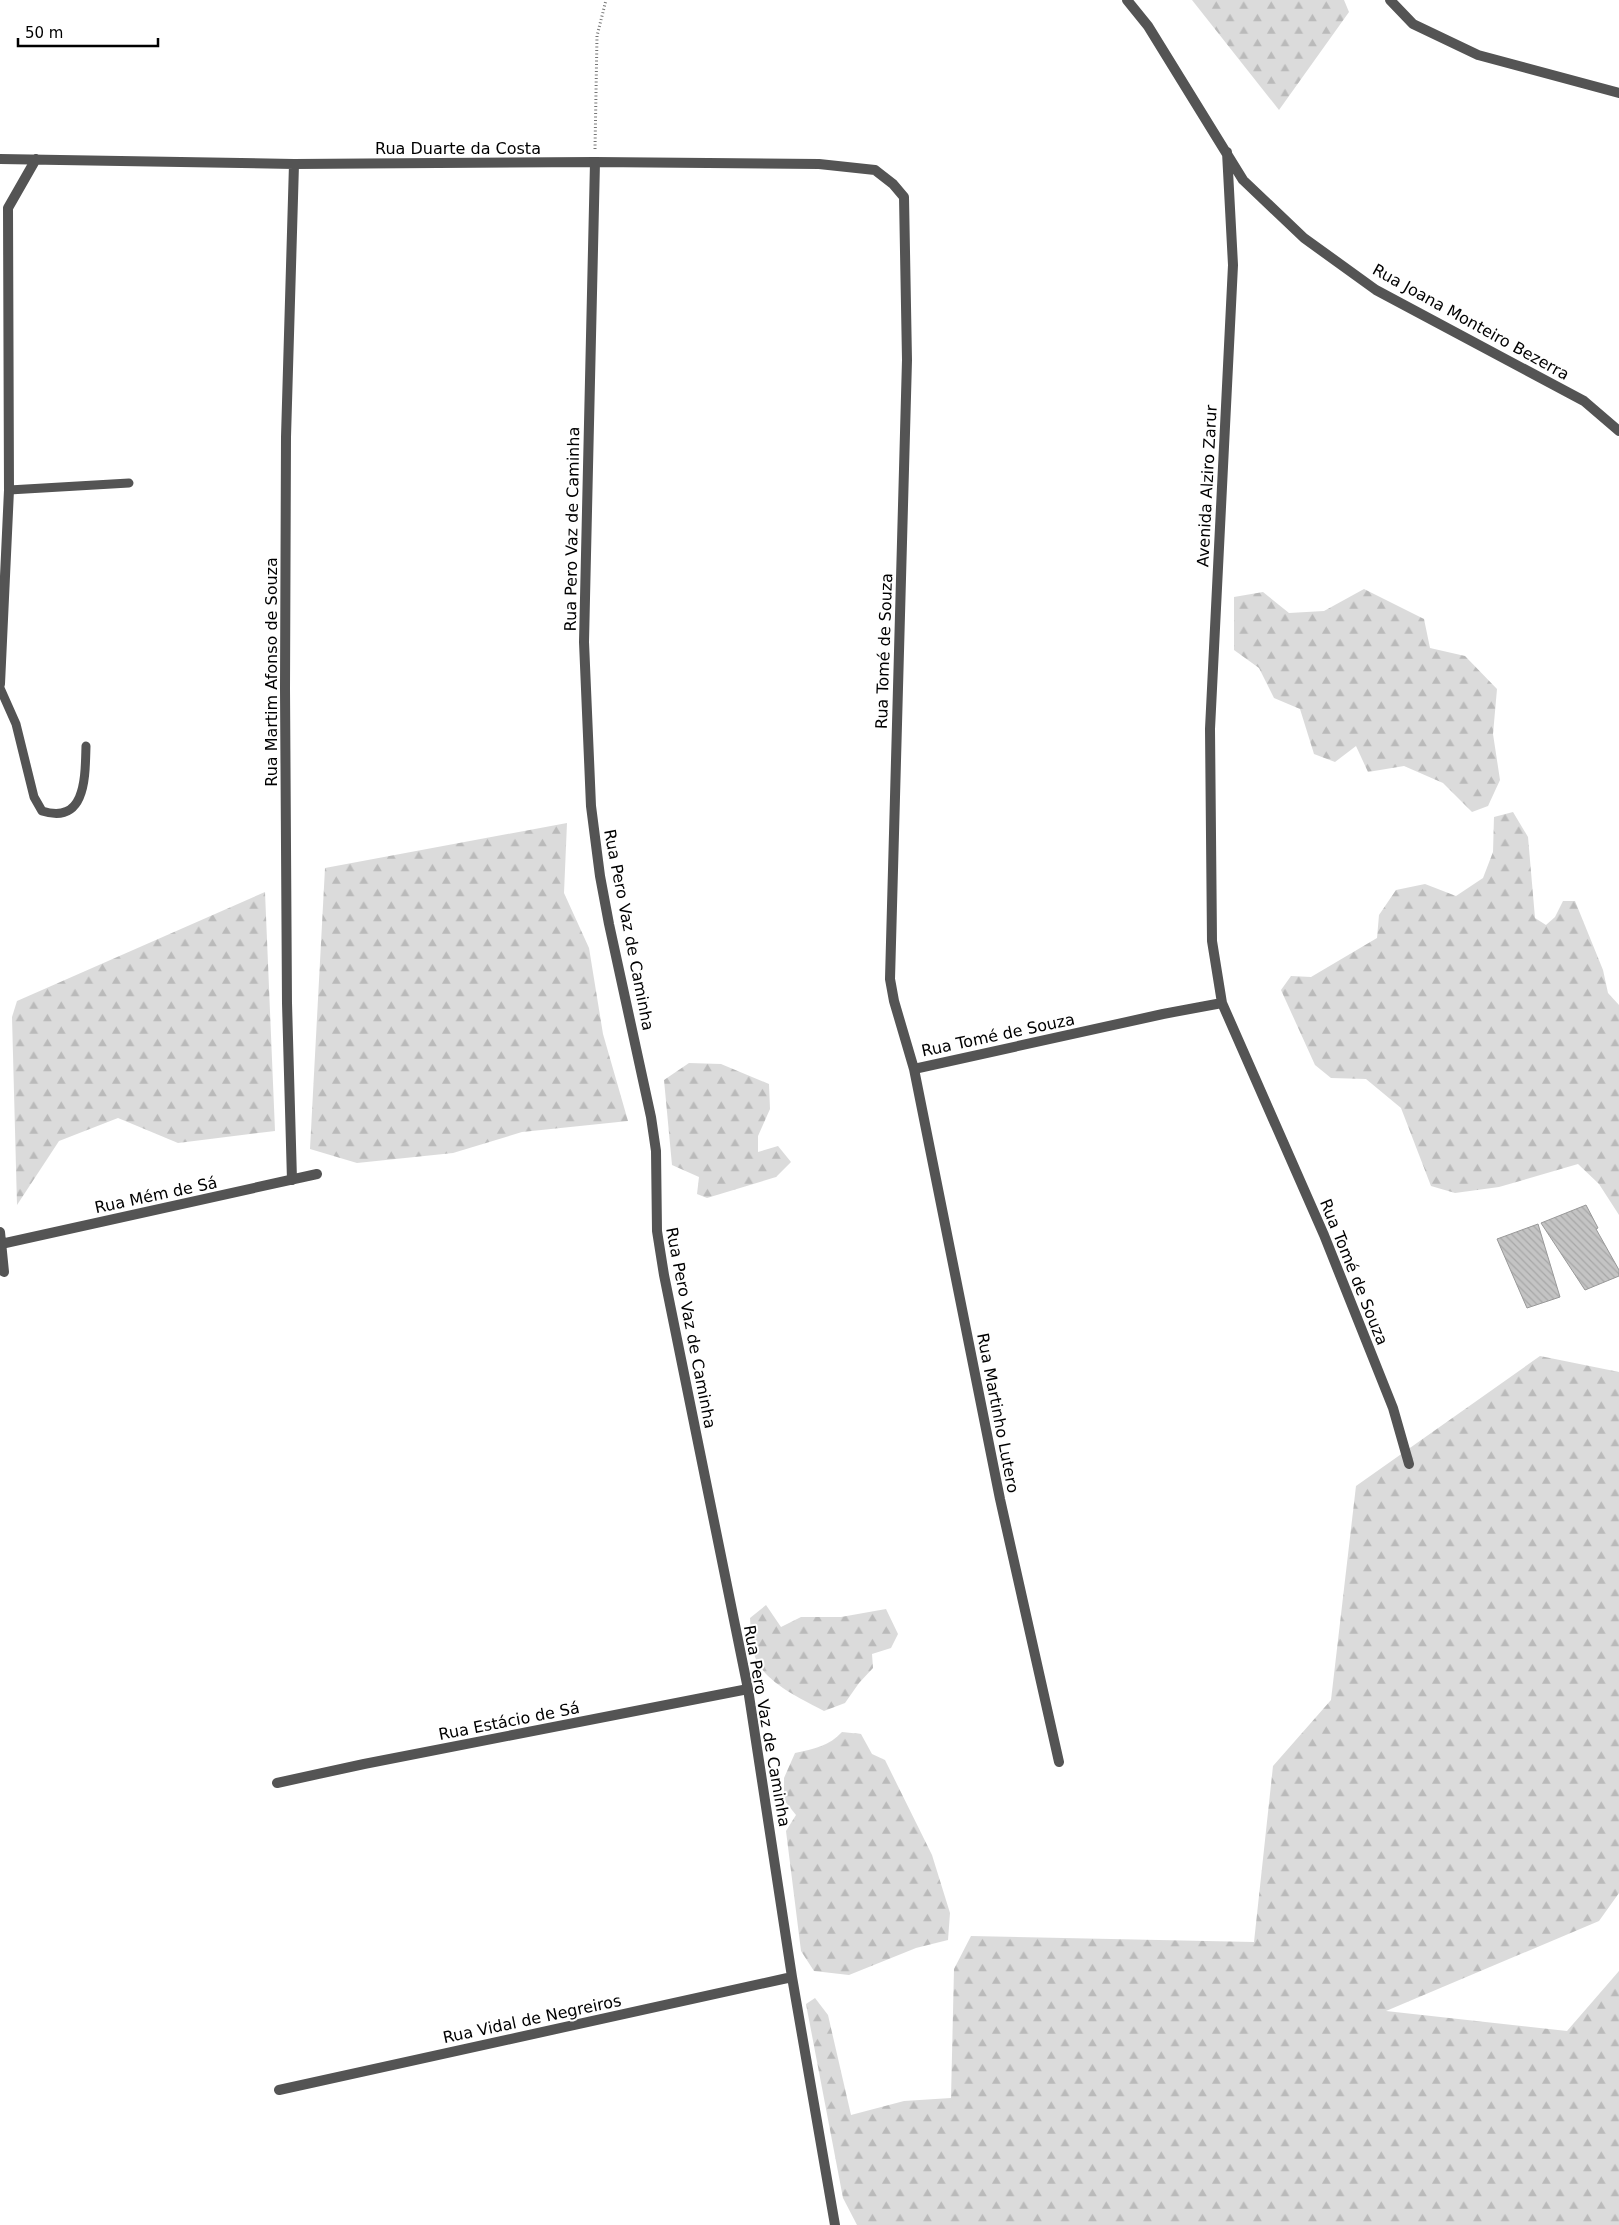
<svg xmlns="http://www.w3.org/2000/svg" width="1619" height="2225" font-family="'DejaVu Sans',sans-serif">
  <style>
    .forest { fill: url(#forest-firs) }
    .building { fill: url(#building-back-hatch); stroke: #989898 }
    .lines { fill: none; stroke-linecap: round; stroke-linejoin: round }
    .path { stroke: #767676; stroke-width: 3; stroke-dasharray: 1 2.5; stroke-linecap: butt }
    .service { stroke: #545454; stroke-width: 9 }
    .minor { stroke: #545454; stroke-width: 10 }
    .labels { text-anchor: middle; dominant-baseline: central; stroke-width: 4; stroke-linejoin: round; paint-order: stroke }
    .street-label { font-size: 16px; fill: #000; stroke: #fff }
  </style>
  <defs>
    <pattern id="forest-firs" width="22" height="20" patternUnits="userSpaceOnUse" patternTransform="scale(1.25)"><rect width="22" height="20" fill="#dbdbdb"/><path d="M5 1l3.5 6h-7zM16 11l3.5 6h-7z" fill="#bababa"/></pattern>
    <pattern id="building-back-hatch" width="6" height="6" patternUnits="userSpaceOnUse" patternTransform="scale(1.25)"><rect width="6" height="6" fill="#c4c4c4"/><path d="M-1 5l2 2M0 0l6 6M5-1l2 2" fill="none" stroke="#a7a7a7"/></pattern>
  </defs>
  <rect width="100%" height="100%" fill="#fff"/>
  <path class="forest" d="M1192 0H1344L1349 12 1279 110Z
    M1364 589 1424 619 1430 648 1465 656 1497 689 1493 734 1500 780 1488 806 1472 812 1443 783 1404 766 1368 772 1356 746 1335 762 1314 754 1300 709 1274 698 1259 668 1234 650V597L1263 592 1289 613 1324 611Z
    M1513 812 1528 837 1535 918 1546 925 1555 917 1563 901H1575L1603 970 1608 993 1619 1005V1215L1599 1184 1578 1164 1499 1187 1455 1193 1431 1186 1401 1108 1366 1079 1331 1078 1315 1065 1281 990 1291 976 1311 977 1377 938 1379 915 1396 890 1425 884 1456 896 1483 878 1493 852 1494 817Z
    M567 823 564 893 589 948 603 1034 628 1121 522 1132 453 1153 357 1163 310 1149 325 868Z
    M265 892 275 1131 178 1143 118 1118 59 1141 17 1205 12 1017 17 1001Z
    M689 1063 721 1064 769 1084 770 1109 758 1136V1152L778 1146 791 1162 776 1177 707 1198 697 1194 699 1177 672 1165 664 1080Z
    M1540 1356 1619 1372V1893L1599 1921 1386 2011 1567 2031 1619 1971V2225H857L843 2198 806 2004 815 1998 828 2015 851 2115 904 2101 951 2098 954 1969 971 1936 1254 1942 1273 1766 1331 1700 1356 1486Z
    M766 1605 781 1627 801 1617H841L886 1609 898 1634 891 1648 872 1654 873 1668 859 1683 845 1703 824 1711C801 1699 764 1682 755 1657 751 1645 751 1630 750 1618Z
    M842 1732 861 1734 872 1754 885 1760 932 1855 950 1913 948 1940 916 1948 849 1975 814 1971 801 1951 786 1831 796 1815 784 1800V1778L795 1753C814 1749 829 1746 842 1732Z"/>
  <path class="building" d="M1586 1205 1598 1228 1596 1229 1619 1270V1276L1585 1290 1541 1223Z
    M1538 1224 1560 1297 1527 1308 1497 1239Z"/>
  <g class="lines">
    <path class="path" d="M595 149 597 36 606 0"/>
    <path class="service" d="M9 490 129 483
      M0 688 16 724 34 797 42 811C87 825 85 775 86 746"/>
    <path class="minor" d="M1127 0 1148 26 1243 180 1304 238 1376 290 1584 401 1619 431
      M1390 0 1413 24 1478 55 1619 93
      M1227 152 1233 265 1210 729 1212 941 1222 1003 1324 1235 1393 1408 1409 1464
      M0 159 294 164 595 162 819 164 875 170 893 184 904 197 907 360 890 979 894 1001 914 1069 1000 1499 1059 1762
      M595 162 584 642 591 806 600 876 609 924 651 1117 656 1151 657 1231 664 1275 748 1689 792 1977 835 2225
      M0 684 9 490 8 208 36 159
      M914 1069 1163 1014 1222 1003
      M292 1180 287 1003 285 688 286 437 294 164
      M0 1232 4 1272
      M1 1244 317 1174
      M277 1783 364 1764 748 1689
      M279 2090 792 1977"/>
  </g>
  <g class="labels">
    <g class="street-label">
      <text x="458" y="148">Rua Duarte da Costa</text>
      <text transform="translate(1471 322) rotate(29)">Rua Joana Monteiro Bezerra</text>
      <text transform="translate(1207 486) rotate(-87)">Avenida Alziro Zarur</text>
      <text transform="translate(572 529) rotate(-89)">Rua Pero Vaz de Caminha</text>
      <text transform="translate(884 651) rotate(-88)">Rua Tomé de Souza</text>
      <text transform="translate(271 672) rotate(-90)">Rua Martim Afonso de Souza</text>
      <text transform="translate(629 930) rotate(79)">Rua Pero Vaz de Caminha</text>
      <text transform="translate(998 1035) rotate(-12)">Rua Tomé de Souza</text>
      <text transform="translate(156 1195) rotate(-12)">Rua Mém de Sá</text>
      <text transform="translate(1354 1272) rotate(68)">Rua Tomé de Souza</text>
      <text transform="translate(691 1328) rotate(79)">Rua Pero Vaz de Caminha</text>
      <text transform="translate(998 1413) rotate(79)">Rua Martinho Lutero</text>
      <text transform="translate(509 1721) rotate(-11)">Rua Estácio de Sá</text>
      <text transform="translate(767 1726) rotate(80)">Rua Pero Vaz de Caminha</text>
      <text transform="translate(532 2019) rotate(-12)">Rua Vidal de Negreiros</text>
    </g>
  </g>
  <path d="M18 38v8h140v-8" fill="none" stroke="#000000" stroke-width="2.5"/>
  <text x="25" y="38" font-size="15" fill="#000000" stroke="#ffffff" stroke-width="4" paint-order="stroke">50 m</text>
</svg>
